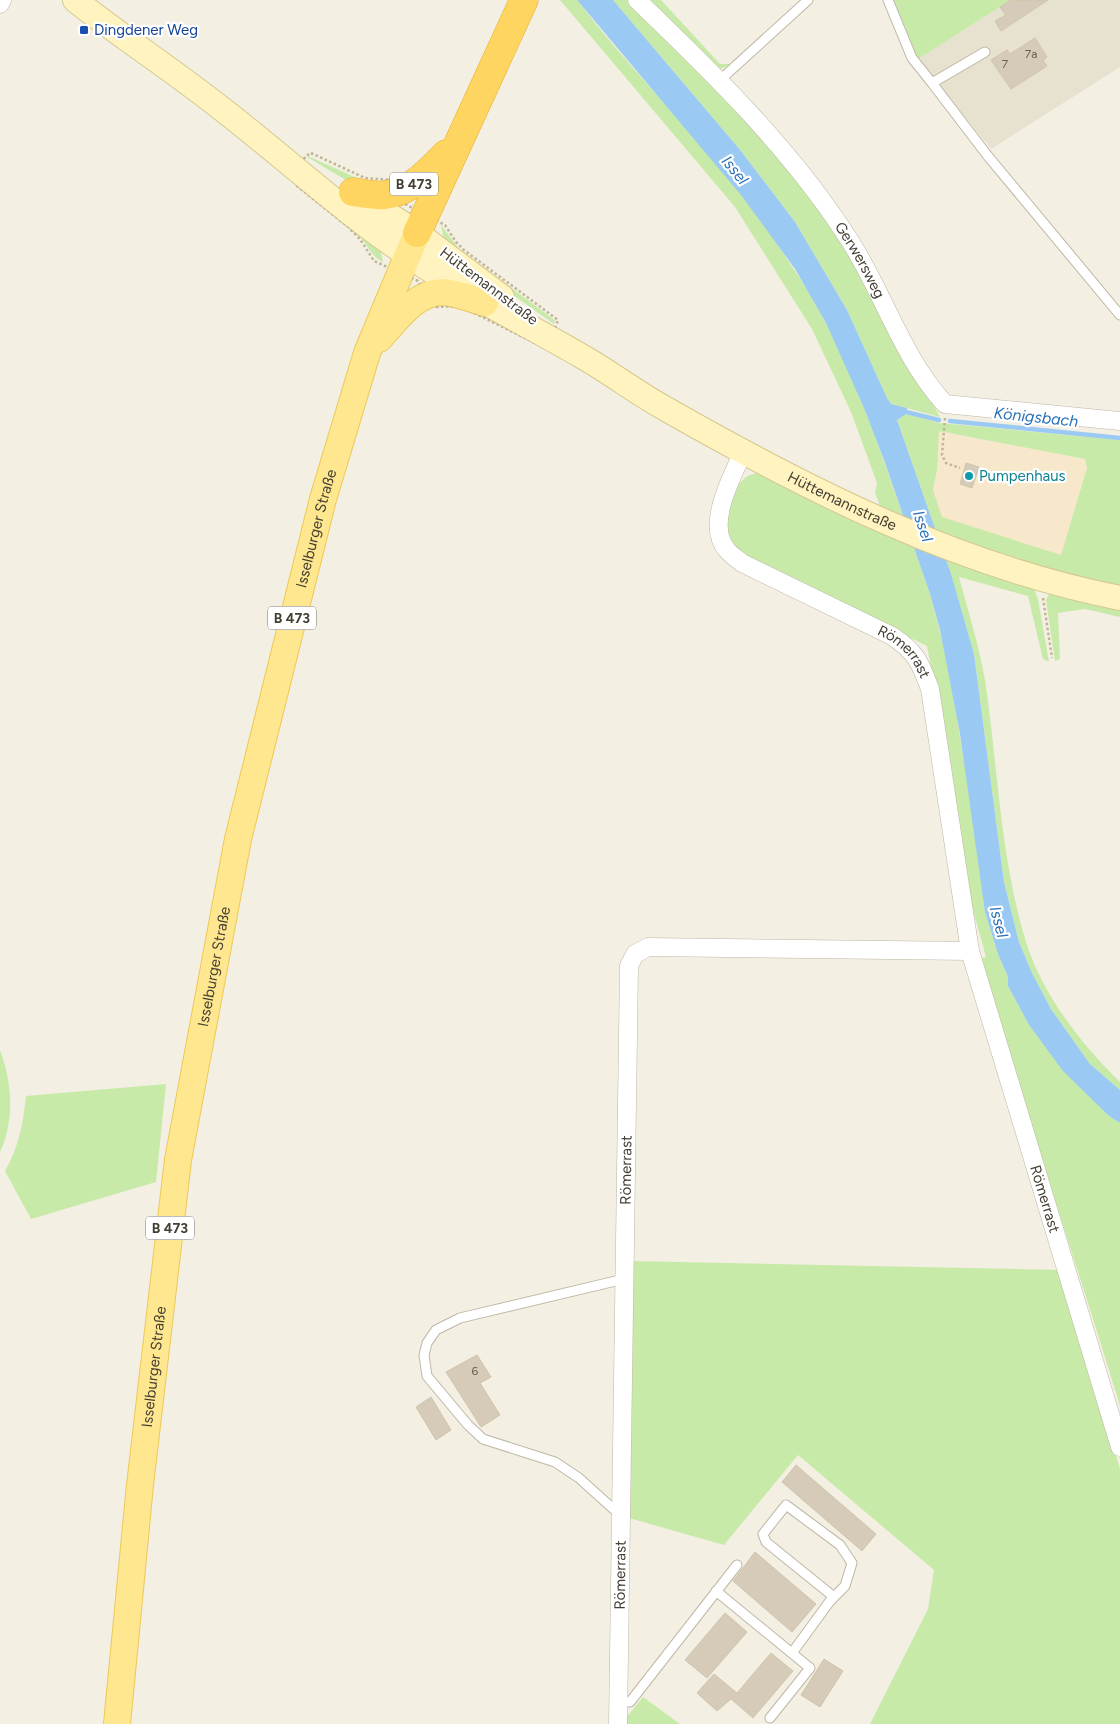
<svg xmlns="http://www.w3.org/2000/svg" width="1120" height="1724" font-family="Figtree,sans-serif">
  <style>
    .residential { fill: #e7e1d0 }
    .commercial { fill: #f7e8cc }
    .green { fill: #c8eaa8; fill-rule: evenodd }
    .water { fill: #9ac9f4 }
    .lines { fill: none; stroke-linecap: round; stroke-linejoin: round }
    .stream { stroke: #9ac9f4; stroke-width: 4.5 }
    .building { fill: #d5cbb8; stroke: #d0c4aa }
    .lane-casing { stroke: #beb7a5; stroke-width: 11 }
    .street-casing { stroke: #beb7a5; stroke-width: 19 }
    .secondary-casing { stroke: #d5c88f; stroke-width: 26 }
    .primary-casing { stroke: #ebc959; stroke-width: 28 }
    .highway-casing { stroke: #e7ae29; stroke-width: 29 }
    .path { stroke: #c1b595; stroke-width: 2.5; stroke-dasharray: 2.5 2.5; stroke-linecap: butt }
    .lane { stroke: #fff; stroke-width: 9 }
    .street { stroke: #fff; stroke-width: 18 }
    .secondary { stroke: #fff4c0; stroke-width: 24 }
    .primary { stroke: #ffe78f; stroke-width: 26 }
    .highway { stroke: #ffd561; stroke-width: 28 }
    .transit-dot { fill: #1a4fb4; stroke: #fff; stroke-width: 2 }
    .culture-dot { fill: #0f9aa8; stroke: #fff; stroke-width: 2 }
    .labels { text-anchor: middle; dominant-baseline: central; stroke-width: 4.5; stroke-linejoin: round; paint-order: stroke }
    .number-label { font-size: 12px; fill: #696254 }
    .shield { fill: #fff; stroke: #7d7970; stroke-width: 1 }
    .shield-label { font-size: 14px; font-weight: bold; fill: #453f33 }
    .transit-label { font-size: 15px; fill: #164399; stroke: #fff; text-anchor: start }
    .street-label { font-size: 15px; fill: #453f33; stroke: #fff }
    .culture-label { font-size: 15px; fill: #0d838f; stroke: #fff; text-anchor: start }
    .water-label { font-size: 16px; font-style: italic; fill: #2670b6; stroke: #fff }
  </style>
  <rect width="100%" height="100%" fill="#f3efe3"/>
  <path class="residential" d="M1011 0H1120V67L991 149 918 59Z"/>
  <path class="commercial" d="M938 431 1085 459 1087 468 1061 556 941 517 933 490 937 470Z"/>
  <path class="green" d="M560 0H577C621 58 673 111 720 167 746 199 770 233 793 268 844 343 874 431 903 516L882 511 875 493 877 483 851 412 812 329 735 207Z
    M613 0H631L686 53 829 214 940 417 891 404 887 398 847 310 795 222 741 151Z
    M644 0H661L720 64H732L718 70Z
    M894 0H1011L918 59Z
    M308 156 359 179 356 186 307 157Z
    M441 225 460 250 552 318 555 321 554 324 506 290 444 240Z
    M354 229 380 248 383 262C373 259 363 238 354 229Z
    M906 414 940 423 1120 440V589L1026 565 935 529 897 420ZM939 431 1085 459 1087 468 1061 555 942 517 933 490 937 470Z
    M763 473 913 544 930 594 948 663 970 798 985 912 998 954 1008 977V986L1029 1025 1109 1116 1120 1123V1406C1075 1257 1023 1109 982 958L986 957 967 888 950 765 927 646 751 561C743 555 734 549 730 539 724 521 730 490 745 478 750 473 757 474 763 473Z
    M945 557 1029 584 1034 589 1038 599 1049 662 1043 659 1028 596 959 577C968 611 979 645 985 680 998 767 1000 857 1026 942 1042 994 1081 1044 1120 1082V1090L1090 1064 1051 1009 1032 973 1019 942 1004 882 974 654Z
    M1051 590 1120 607V617L1085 609 1058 613 1060 659 1055 661 1046 600Z
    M0 1050C12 1082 15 1120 0 1152Z
    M166 1084 156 1182 31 1219 5 1171C19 1147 23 1124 26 1096Z
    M630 1261 1063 1270 1120 1469V1724H870L928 1609 934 1570 798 1455 724 1545 629 1518Z
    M643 1697 680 1724H625V1719Z"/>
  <path class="water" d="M577 0H613L741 151 795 222 847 310 887 398 891 404 907 408 906 414 897 420 951 574 974 654 1004 882 1019 942 1032 973 1051 1009 1090 1064 1120 1090V1123L1109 1116 1063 1071 1029 1025 1008 986V977L998 954 985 912 960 734 940 630 930 594 884 460 864 408 826 323 795 269 741 195Z"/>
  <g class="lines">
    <path class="stream" d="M902 411 939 420
      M950 421 1120 438"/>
  </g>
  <path class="building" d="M1011 0H1048L1001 31 995 21 1006 15 1000 7Z
    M1035 38 1047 57 1043 60 1047 66 1011 89 991 60 1007 50 1010 54Z
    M966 463 979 467 972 488 960 484Z
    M477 1355 491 1377 480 1383 500 1415 481 1427 446 1372Z
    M431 1397 451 1430 436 1440 416 1407Z
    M796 1465 876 1534 862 1551 782 1482Z
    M755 1552 816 1604 792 1632 733 1581Z
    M725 1613 747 1632 707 1678 685 1660Z
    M771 1653 793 1671 753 1718 731 1699 717 1711 697 1693 714 1674 737 1693Z
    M824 1659 843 1671 820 1707 801 1695Z"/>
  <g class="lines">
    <defs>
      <path id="lane" d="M888 0 912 58 932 83
        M985 52 932 83 987 155 1120 315
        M719 81 808 0
        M620 1515 579 1478 555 1462 483 1439 468 1425 427 1376 424 1355 427 1343 436 1330 460 1318 624 1279
        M716 1591 810 1668 770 1718
        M792 1653 830 1601 845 1586 852 1563 840 1545 786 1505 763 1534 766 1542 834 1597
        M619 1702H630L737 1565"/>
      <g id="street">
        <path id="s1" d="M637 0C714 74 793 151 850 241 884 294 902 357 945 404L1120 421"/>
        <path d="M0 4 2 0"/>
        <path id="s2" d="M743 452C732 477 705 525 727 550 731 555 737 559 742 563L892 636C916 652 920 662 930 689L970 951 1120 1447"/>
        <path id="s3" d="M618 1724 629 966 635 954 648 947 970 951"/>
      </g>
      <g id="secondary">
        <path id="s4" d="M75 0C123 38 174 71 222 109 284 157 343 212 409 256 464 294 525 323 583 357 611 373 637 393 666 409 808 490 958 566 1120 598"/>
        <path d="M354 192 417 233 502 297"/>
      </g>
      <g id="primary">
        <path d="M379 339C396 321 415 292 443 292 457 293 472 299 485 303"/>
        <path id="s5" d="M117 1724 140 1485 178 1160 238 839 323 499 367 353 417 233"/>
      </g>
      <path id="highway" d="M353 192C362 193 374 196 384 195 411 192 428 172 446 154
        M417 233 524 0"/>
    </defs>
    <use href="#lane" class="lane-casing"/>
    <use href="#street" class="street-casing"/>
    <use href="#secondary" class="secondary-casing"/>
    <use href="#primary" class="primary-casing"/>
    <use href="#highway" class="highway-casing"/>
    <path class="path" d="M311 153 365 178 393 180 403 203 445 225 456 242 464 250 558 320 553 334 537 344 460 306 437 307 430 304 418 281 374 261 360 239 347 226 297 186C296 175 300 158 311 153Z
      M945 418 942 455 946 463 960 468
      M1043 598 1052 658"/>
    <use href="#lane" class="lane"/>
    <use href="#street" class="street"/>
    <use href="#secondary" class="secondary"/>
    <use href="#primary" class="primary"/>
    <use href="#highway" class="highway"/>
  </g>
  <rect class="transit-dot" x="79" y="25" width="10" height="10" rx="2.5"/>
  <circle class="culture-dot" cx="969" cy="476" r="5"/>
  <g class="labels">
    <g class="number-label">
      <text x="1031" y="54">7a</text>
      <text x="1005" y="64">7</text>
      <text x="475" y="1371">6</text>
    </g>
    <g class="shield">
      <rect x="390" y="172.5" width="48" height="23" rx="4"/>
      <rect x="268" y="606.5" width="48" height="23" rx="4"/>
      <rect x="146" y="1216.5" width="48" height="23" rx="4"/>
    </g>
    <g class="shield-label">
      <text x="414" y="184">B 473</text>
      <text x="292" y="618">B 473</text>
      <text x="170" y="1228">B 473</text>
    </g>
    <g class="transit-label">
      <text x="94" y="30">Dingdener Weg</text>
    </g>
    <g class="street-label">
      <text stroke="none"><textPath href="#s1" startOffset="344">Gerwersweg</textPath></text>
      <text transform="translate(489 286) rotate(37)">Hüttemannstraße</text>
      <text stroke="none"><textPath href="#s4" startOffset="919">Hüttemannstraße</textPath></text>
      <text stroke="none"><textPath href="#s5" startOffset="1214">Isselburger Straße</textPath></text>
      <text stroke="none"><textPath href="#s2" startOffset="311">Römerrast</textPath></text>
      <text stroke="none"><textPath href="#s5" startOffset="764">Isselburger Straße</textPath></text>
      <text stroke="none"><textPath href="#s3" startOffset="554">Römerrast</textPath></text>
      <text stroke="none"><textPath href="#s2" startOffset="882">Römerrast</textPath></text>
      <text stroke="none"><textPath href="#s5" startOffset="359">Isselburger Straße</textPath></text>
      <text stroke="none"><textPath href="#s3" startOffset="149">Römerrast</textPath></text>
    </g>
    <g class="culture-label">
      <text x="979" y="476">Pumpenhaus</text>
    </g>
    <g class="water-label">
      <text transform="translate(735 170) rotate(51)">Issel</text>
      <text transform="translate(1036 417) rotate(6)">Königsbach</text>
      <text transform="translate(923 526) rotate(71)">Issel</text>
      <text transform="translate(999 922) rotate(75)">Issel</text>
    </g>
  </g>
</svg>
